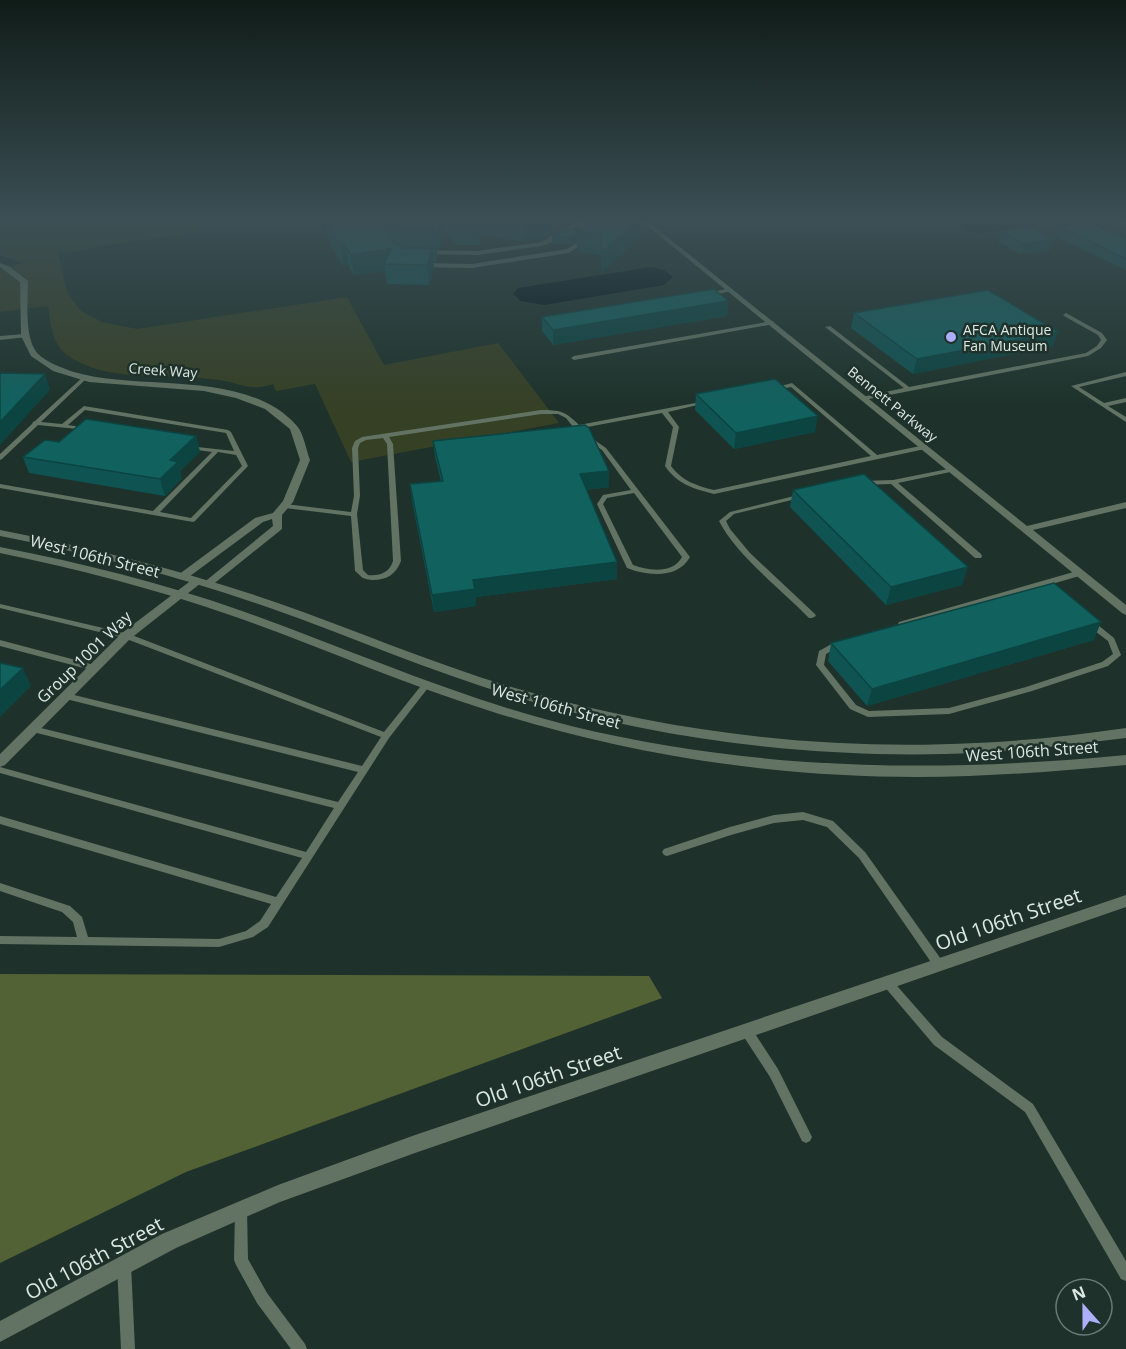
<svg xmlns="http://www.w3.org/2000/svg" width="1126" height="1349" font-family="'Open Sans',sans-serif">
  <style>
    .green { fill: #364025 }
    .forest { fill: #526234 }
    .water { fill: #011419 }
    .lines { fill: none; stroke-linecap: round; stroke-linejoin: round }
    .service { fill: #627363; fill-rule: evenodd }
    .minor { fill: #627363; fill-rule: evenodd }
    .tertiary { fill: #627363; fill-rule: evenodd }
    .wall { fill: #0f5352 }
    .shaded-wall { fill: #0c4442 }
    .building { fill: #11615f; stroke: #0c4442; stroke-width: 1.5 }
    .poi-dot { fill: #acaffb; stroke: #1e322b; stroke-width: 2 }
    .labels { text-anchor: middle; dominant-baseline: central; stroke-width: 5; stroke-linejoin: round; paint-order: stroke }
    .far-poi-label { font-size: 14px; fill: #dce8e3; stroke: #1e322b; text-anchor: start }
    .far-street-label { font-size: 14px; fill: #dce8e3; stroke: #1e322b }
    .street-label { font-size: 16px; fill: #dce8e3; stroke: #1e322b }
    .near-street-label { font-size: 20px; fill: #dce8e3; stroke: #1e322b }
  </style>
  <rect width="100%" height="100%" fill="#1e322b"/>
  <path class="green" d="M0 219H284L58 253 67 292 80 310 102 322 137 329 347 297 384 365 498 343 559 423 351 462 315 384 276 391 273 384C250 392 241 383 219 380 174 373 106 384 67 355 51 342 51 325 48 306L0 312V270L22 263 0 255Z"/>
  <path class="forest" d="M0 974 649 976 662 998 186 1172 0 1263Z"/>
  <path class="water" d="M998 219H1046C1026 224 975 243 960 226L970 222Z
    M652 267 664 270 673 277 664 285 544 305 521 301 513 294 518 288Z"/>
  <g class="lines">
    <path class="service" d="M730 288 732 289V291L707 296 704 294Z
      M1066 313 1102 333 1107 340 1101 348 1088 356 864 400 862 399V397L904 388 825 327 830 326 909 387 1086 353 1097 346 1101 340 1098 335 1064 316 1063 315Z
      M772 321 774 322V324L574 360 571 358 574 356Z
      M25 334 27 335V337L0 340V336Z
      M1126 372V376L1079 387 1104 403 1126 398V402L1108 406 1126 417V422L1071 386Z
      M84 376 86 377V379L41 422 62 424 84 406 228 430 231 432 248 466 195 521 193 522 0 488V484L153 511 212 452 190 449 187 447 188 446 234 451 226 433 85 410 68 425 87 428V430L38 425 2 459 0 460V454L32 424 33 422 35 421ZM218 452 236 455 242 466 191 518 160 512Z
      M792 383 877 455 925 445 928 447 925 449 714 494C694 489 677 484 665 466L673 427 662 413 582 428 590 437 606 448 690 557C678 579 648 576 627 568L597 504 603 495 631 490 602 450 586 439 574 428 566 418 558 414H541L389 437 393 444 401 561C396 574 387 580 373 580 370 580 365 579 363 578 361 577 357 572 355 571L351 516 285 508 282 506 285 504 351 512 354 496 352 448 355 441 362 437 541 410C560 410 565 411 579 425L706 401V403L668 412 679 427 671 466C682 481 697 486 714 490L871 456 791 387 776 390 773 388ZM383 438 387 444 393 561C389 573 380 576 368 575L363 570 357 514 360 496 358 448 360 443 366 440ZM634 493 682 557C673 574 648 571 633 565L603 504 607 498Z
      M953 468 955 469V471L898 483 981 554 982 556 981 558H975L891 484 862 485 859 483 862 481 893 480Z
      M802 494 804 495V497L734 514 726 521 730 529 750 553 815 614 816 616 812 618H809C782 590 736 555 719 521L730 512Z
      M1077 571H1083L1084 573 1083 575 905 626H902L898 624 899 622Z
      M0 604 129 634 384 732 424 682 427 681 431 684 389 738 268 927 253 937 219 947 0 944V936L77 937 73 922 62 912 0 891V883L70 906 82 917 88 937 219 939 246 931 260 921 271 904 0 824V816L276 897 302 858 0 773V767L306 852 334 808 33 732 30 731 29 729 30 727 33 726 338 802 358 772 66 699 62 696 63 694 66 693 362 766 381 737 124 638 0 608Z
      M1087 621H1093L1114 638 1121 655 1108 666 1032 691 949 714 868 717 850 709 816 665 819 651 835 642H841L842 644 841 646 826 654 824 665 856 705 869 711 949 708 1026 687 1102 662 1113 654 1108 641 1087 625 1086 623Z
      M0 640 98 666 99 668 95 671 0 646Z
      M803 812 833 821 865 852 943 962 944 965 943 968 939 970 935 968 859 858 827 827 803 820 774 823 731 835 667 856 664 855 662 852 664 849 730 827 774 815Z
      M887 977 891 979 942 1037 1033 1104 1126 1261V1281L1121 1279 1025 1112 934 1045 883 985 882 982 883 979Z
      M746 1025 750 1026 778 1069 812 1137 810 1141 806 1143 802 1141 770 1077 742 1034 740 1030 742 1026Z
      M241 1204 246 1205 247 1210 248 1259 267 1293 305 1344 307 1349H291L257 1303 236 1265 234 1260 235 1210 236 1205Z
      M124 1258 129 1260 131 1265 135 1349H121L117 1265 119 1260Z"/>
    <path class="minor" d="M573 219C583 218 590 228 594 237L569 253 472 268 418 267 415 265 418 263 472 264 567 249 587 236 579 225 552 242 542 246 477 255 422 254 419 252 422 250 477 251 541 242 576 222Z
      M639 219H645L1027 526 1126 502V508L1033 530 1126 605V615L1122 613Z
      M1111 219H1118L1126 222V226Z
      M0 263 10 267 28 281C28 301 24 337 37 353 46 362 62 368 74 372 140 392 246 368 297 426 304 434 306 450 310 460L293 502 282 515V529L211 586 207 587 202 584 273 526 272 519 263 522 186 579H178L177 577 178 575 255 518 273 513 283 501 300 460 290 429 265 409 236 398 204 391 89 382 53 371 31 356 21 336 20 282 0 267Z
      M197 578 201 579 202 581 201 583 130 639 5 765 0 767V754L122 633 193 579Z
      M1126 895V907L415 1153 280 1202 176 1248 0 1342V1321L162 1234 278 1185 415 1135Z"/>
    <path class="tertiary" d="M0 530C93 548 185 571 275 602 358 631 438 666 522 690 668 732 824 751 976 743 1026 741 1076 735 1126 728V738C1076 744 1026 750 976 753 822 760 663 741 516 697 432 672 352 637 270 608 182 577 91 554 0 536Z
      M0 547C82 563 163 583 242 611 351 650 458 698 571 726 758 771 936 773 1126 755V765C1074 770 1022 774 969 776 807 782 642 760 487 710 400 683 316 645 230 615 155 589 78 569 0 553Z"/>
  </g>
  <path class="wall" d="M317 219H377L384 228 383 219H557L553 222V233L540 240 525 242 481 234 480 245H457L443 228 444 234 440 248 401 247 404 248 437 249V256L436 261H433L434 269 429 285 387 284 385 271 354 275 348 265 343 266 332 247 327 233 322 234Z
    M641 219 640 237 601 273V255L577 251V240L571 244H552V237L607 223Z
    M1058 226 1126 239V270L1055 236Z
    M1001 232 1054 239 1051 250 1021 254 998 242Z
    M728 301 727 316 553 345 542 331V317Z
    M854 313 1053 346 913 374 851 328Z
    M696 394 815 432 734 449 695 410Z
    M196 436 200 452 180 471 182 478 165 496 29 473 23 457Z
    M433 441 609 471V487L587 490 617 579 476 597V606L434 612 412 501 410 484 441 481 435 457Z
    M793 490 962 585 886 605 790 507Z
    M1094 640 867 706 828 661 831 643Z"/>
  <path class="shaded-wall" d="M320 219H325L327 233 322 234Z
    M442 219H443L444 234 440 248 438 230Z
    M479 219 481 234 480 245 479 226Z
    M544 219H557L553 222V233L540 240 525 242 524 223Z
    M641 219 640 237 601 273V253Z
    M577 234V240L571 244V237Z
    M1054 239 1051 250 1021 254 1024 244Z
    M345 245 348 265 343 266 340 246Z
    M391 249 384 264 385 271 354 275 351 255Z
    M432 249 434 269 429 285 427 265Z
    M728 301 727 316 553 345V330Z
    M1058 332 1053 346 913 374 917 359Z
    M45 374 50 390 0 445V422Z
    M818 416 815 432 734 449 736 433Z
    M196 436 200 452 180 471 182 478 165 496 160 479 170 460Z
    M609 471V487L580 491V474Z
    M617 562V579L476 597V606L434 612 432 595 473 580Z
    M968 567 962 585 886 605 891 587Z
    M1101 622 1094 640 867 706 872 689Z
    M23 668 31 686 0 717V690Z"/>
  <path class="building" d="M326 219H377L396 244 404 248 432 249 427 265 384 264 391 249 351 255 345 245 340 246 329 228Z
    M388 219H442L438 230 395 229Z
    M449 219H479V226H455Z
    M497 219H544L540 221 524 223Z
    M611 219H640L601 253V235L577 231 594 221 607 223Z
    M1088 221 1126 239V259L1058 226Z
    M1031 227 1054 239 1024 244 1001 232Z
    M567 229 578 231H577V234L571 237H552Z
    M432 249H437L436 254H432Z
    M714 289 728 301 553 330 542 317Z
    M988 290 1058 332 917 359 854 313Z
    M0 373 45 374 0 422Z
    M775 379 818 416 736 433 696 394Z
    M86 419 196 436 170 460 178 462 160 479 23 457 45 440 59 442Z
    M585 425 589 428 609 471 580 474 617 562 473 580 475 589 432 595 410 484 443 481 433 441Z
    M864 474 968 567 891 587 793 490Z
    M1054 583 1101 622 872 689 831 643Z
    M0 663 23 668 0 690Z"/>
  <linearGradient id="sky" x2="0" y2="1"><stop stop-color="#101c18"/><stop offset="0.54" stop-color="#3b4f55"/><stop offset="1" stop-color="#3b4f55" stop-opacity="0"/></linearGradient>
  <rect width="1126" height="407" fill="url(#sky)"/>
  <circle class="poi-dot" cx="951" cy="337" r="6"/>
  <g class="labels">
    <g class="far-poi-label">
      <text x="963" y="329">AFCA Antique<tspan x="963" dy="16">Fan Museum</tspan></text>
    </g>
    <g class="far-street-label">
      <text transform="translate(163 370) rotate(4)">Creek Way</text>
      <text transform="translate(893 404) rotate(39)">Bennett Parkway</text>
    </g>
    <g class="street-label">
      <text transform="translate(95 556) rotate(14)">West 106th Street</text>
      <text transform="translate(84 657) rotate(-44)">Group 1001 Way</text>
      <text transform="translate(556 706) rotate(15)">West 106th Street</text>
      <text transform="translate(1032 751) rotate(-4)">West 106th Street</text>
    </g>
    <g class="near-street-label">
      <text transform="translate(1008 919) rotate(-19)">Old 106th Street</text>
      <text transform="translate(548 1076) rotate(-19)">Old 106th Street</text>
      <text transform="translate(94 1258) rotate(-28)">Old 106th Street</text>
    </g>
  </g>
  <g transform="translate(1084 1307) rotate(339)"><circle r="28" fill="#1e322b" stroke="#6a7b75" stroke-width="1.5"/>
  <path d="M0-4.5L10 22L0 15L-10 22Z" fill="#acaffb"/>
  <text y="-9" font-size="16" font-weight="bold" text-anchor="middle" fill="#dce8e3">N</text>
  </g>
</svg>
